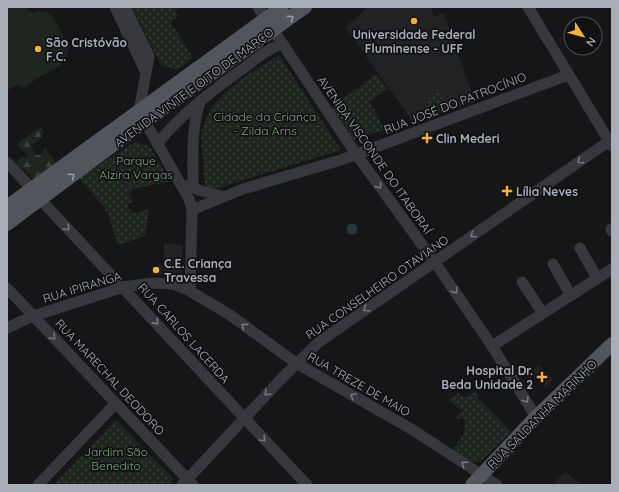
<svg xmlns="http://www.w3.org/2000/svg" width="619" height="492" font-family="Quicksand,sans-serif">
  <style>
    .built { fill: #222225 }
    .grass { fill: url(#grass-dots) }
    .forest { fill: url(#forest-firs) }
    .garden { fill: #1e261f }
    .water { fill: #2c353c }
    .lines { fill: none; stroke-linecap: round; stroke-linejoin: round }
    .minor { stroke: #37383d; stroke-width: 11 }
    .major { stroke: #53555c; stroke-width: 14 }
    .oneway { stroke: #979ba6 }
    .oneway2 { stroke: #757881 }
    .poi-dot { fill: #f2b134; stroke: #111113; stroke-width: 1.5 }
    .labels { text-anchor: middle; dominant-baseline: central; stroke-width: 3.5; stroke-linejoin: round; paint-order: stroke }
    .poi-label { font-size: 12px; font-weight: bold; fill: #a8adb8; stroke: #111113; text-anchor: start }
    .street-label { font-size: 12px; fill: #a8adb8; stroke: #111113 }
    .park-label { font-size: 12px; fill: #7fa381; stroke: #111113 }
  </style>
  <defs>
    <pattern id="grass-dots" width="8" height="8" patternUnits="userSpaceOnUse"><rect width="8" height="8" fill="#1e261f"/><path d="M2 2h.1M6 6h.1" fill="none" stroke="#3c433d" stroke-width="1.8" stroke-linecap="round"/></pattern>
    <pattern id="forest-firs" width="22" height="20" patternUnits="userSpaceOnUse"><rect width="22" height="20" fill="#1e261f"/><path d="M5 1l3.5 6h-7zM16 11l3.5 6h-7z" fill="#3c433d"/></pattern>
  </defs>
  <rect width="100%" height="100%" fill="#161618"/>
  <path class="built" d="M368 7H431L434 17 444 13 475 102 413 122 345 27Z
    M164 243 183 245 181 276 164 274Z
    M162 265V275H151V266Z
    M539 365 553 380 546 388 531 373Z
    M565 472 580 483 579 485H552Z"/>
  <path class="grass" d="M132 7H180L175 12 178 16 171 23 193 58 178 70 161 65Z
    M279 55 341 150 208 191C203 181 203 169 203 158 202 148 200 136 203 127 213 92 251 73 279 55Z
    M376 74 387 89 370 102 385 130 354 139 350 137 331 108Z
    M438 91 447 108 432 112C425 102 428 97 438 91Z
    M135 142 149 146 170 181 134 189 129 194 133 201 127 205 132 214 149 209 145 236 118 245 108 214 103 206 79 178Z
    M476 391 479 396 476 400 479 399 511 432 482 460 474 463 453 450C459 440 470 429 463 418L454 419 463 411 448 400 459 393 464 398Z
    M116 420 173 479 168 485H54Z"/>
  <path class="forest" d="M40 127 44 131 41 138 31 146 36 155 43 154 44 147 55 161 56 165 36 179 32 178 16 162 21 157 28 156 17 144Z"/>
  <path class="garden" d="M7 7H26L33 13C58 4 55 30 69 43 67 64 60 66 43 75 36 79 30 83 24 88L16 85 8 90Z"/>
  <path class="water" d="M346.5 229a5.5 5.5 0 1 1 11 0a5.5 5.5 0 1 1-11 0Z"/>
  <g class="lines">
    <path class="minor" d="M115 7 146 73 139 111 189 199 192 210 190 291
      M125 7 149 56 146 73
      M258 7 356 154 434 261 492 346 536 417
      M528 7 612 146
      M157 144C181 114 212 91 244 68 256 59 268 48 283 44
      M7 162 32 189
      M189 185 198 190 221 196
      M195 188 193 184C193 156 191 130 200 102
      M40 199 307 485
      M192 210 243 189 344 159 568 75
      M611 229 612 231
      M580 248 597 278
      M553 264 570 294
      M522 282 542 312
      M7 288 193 485
      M7 328 33 316 124 287 151 283 173 284 190 291 230 315 296 363 413 430 497 485
      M492 346 612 269
      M38 485 116 403
      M182 485 283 377 319 342 612 139"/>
    <path class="major" d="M7 207 282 7
      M7 224 144 122 305 7
      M472 485 536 417 612 344"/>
  </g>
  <defs><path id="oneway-chevron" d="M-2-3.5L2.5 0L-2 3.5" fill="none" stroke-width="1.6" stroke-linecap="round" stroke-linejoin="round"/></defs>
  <g class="oneway">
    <use href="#oneway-chevron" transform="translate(291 18) rotate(-36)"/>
    <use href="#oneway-chevron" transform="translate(72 176) rotate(-37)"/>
  </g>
  <g class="oneway2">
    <use href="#oneway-chevron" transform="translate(580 161) rotate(145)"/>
    <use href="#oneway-chevron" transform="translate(379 186) rotate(54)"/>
    <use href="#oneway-chevron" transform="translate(67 228) rotate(46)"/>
    <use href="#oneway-chevron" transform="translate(473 235) rotate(146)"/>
    <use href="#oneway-chevron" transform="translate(455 291) rotate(56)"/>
    <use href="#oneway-chevron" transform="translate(366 309) rotate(145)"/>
    <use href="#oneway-chevron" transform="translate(156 322) rotate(48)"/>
    <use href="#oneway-chevron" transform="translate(244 326) rotate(-144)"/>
    <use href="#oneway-chevron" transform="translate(53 337) rotate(46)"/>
    <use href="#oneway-chevron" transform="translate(267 393) rotate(133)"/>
    <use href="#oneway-chevron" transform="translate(353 396) rotate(-150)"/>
    <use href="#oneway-chevron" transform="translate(526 400) rotate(58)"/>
    <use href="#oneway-chevron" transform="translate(263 439) rotate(46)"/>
    <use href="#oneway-chevron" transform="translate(464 464) rotate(-146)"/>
  </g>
  <g class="poi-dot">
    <circle cx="414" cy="21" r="4"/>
    <circle cx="38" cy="49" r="4"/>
    <path d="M425 132h4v4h4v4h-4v4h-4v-4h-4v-4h4z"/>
    <path d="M505 185h4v4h4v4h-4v4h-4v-4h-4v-4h4z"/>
    <circle cx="156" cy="270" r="4"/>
    <path d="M540 371h4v4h4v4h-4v4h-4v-4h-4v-4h4z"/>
  </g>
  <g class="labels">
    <g class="poi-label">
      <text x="414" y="34" text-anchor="middle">Universidade Federal<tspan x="414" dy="14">Fluminense - UFF</tspan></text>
      <text x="46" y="42">São Cristóvão<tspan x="46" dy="14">F.C.</tspan></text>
      <text x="436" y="138">Clin Mederi</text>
      <text x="516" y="191">Lília Neves</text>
      <text x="164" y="263">C.E. Criança<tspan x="164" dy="14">Travessa</tspan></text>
      <text x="533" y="370" text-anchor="end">Hospital Dr.<tspan x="533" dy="14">Beda Unidade 2</tspan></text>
    </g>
    <g class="street-label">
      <text transform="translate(194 87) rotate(-36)">AVENIDA VINTE E OITO DE MARÇO</text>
      <text transform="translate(455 103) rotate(-21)">RUA JOSÉ DO PATROCÍNIO</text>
      <text transform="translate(375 155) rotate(55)">AVENIDA VISCONDE DO ITABORAÍ</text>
      <text transform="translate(82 287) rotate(-17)">RUA IPIRANGA</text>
      <text transform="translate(377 287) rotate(-35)">RUA CONSELHEIRO OTAVIANO</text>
      <text transform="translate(184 333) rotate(48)">RUA CARLOS LACERDA</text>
      <text transform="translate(110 377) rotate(47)">RUA MARECHAL DEODORO</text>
      <text transform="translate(359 384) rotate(30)">RUA TREZE DE MAIO</text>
      <text transform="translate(542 414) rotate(-45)">RUA SALDANHA MARINHO</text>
    </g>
    <g class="park-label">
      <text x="265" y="116">Cidade da Criança<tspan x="265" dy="14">- Zilda Arns</tspan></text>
      <text x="136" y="160">Parque<tspan x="136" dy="14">Alzira Vargas</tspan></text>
      <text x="116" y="451">Jardim São<tspan x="116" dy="14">Benedito</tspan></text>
    </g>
  </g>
  <rect width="619" height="492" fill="none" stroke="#a8adb8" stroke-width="16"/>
  <g transform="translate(583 36) rotate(126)"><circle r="19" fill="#111113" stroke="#4d4f55"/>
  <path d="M0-3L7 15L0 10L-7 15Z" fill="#f2b134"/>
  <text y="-6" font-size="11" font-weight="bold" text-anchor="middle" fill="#a8adb8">N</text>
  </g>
</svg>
